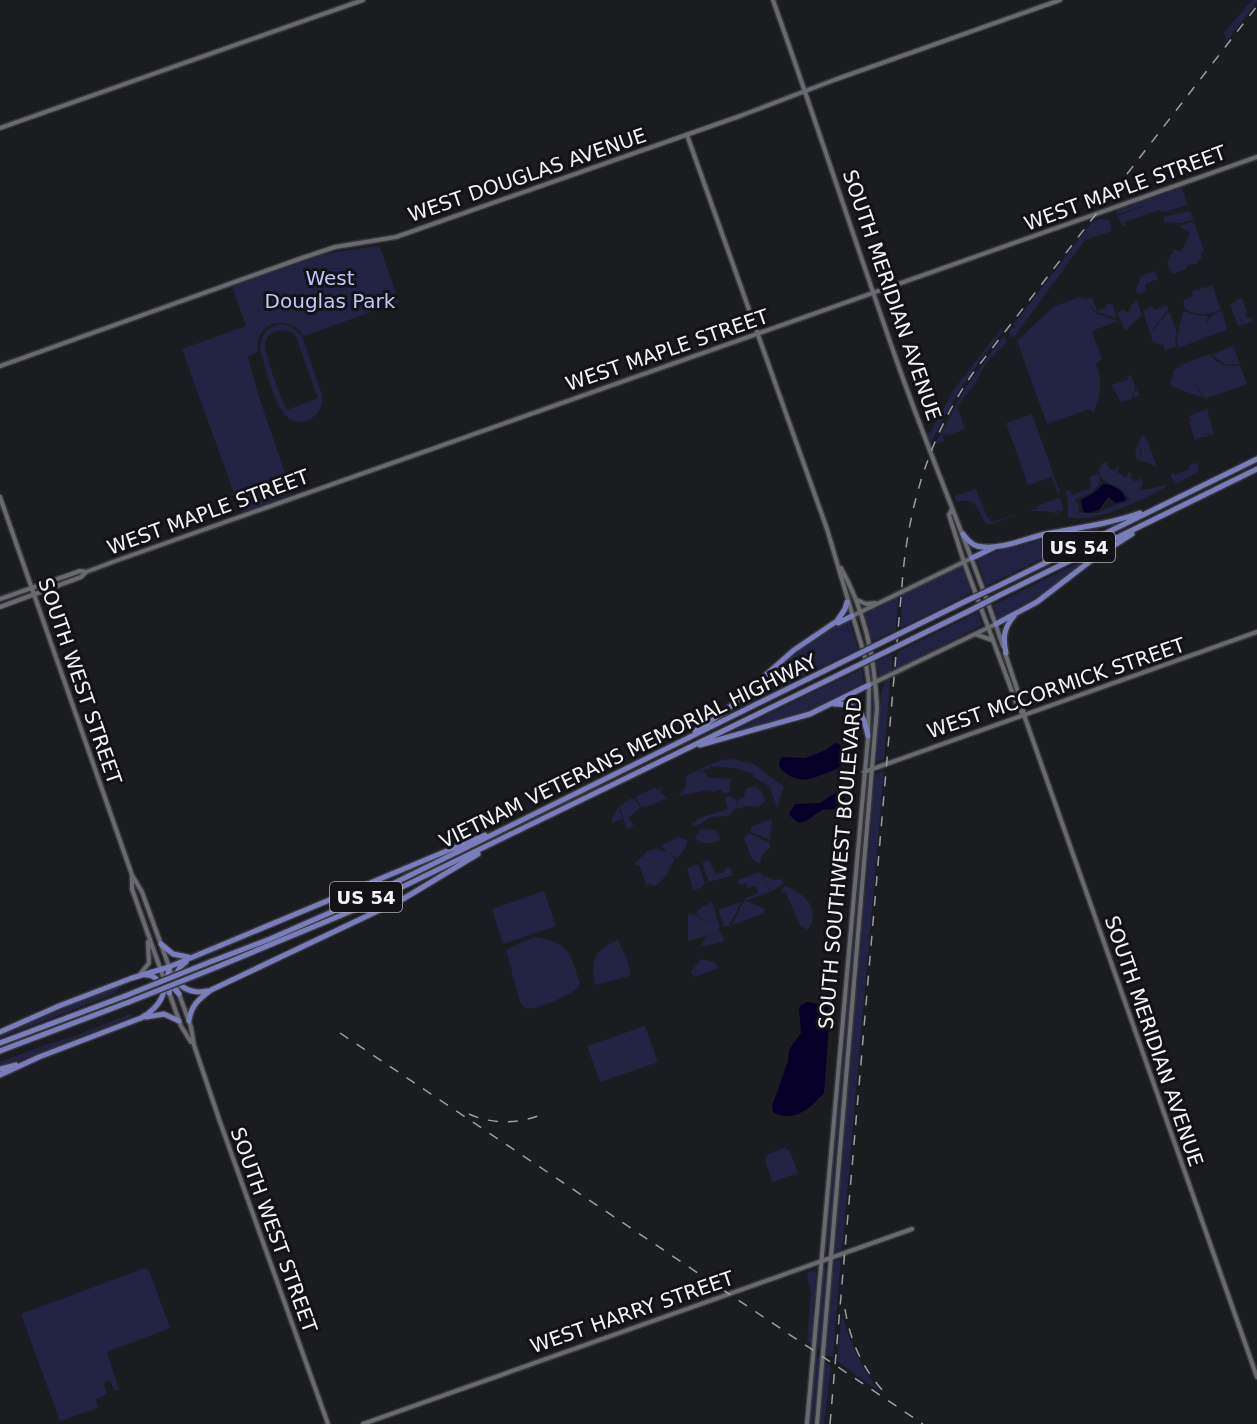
<svg xmlns="http://www.w3.org/2000/svg" width="1257" height="1424" font-family="'DejaVu Sans',sans-serif">
  <style>
    .green { fill: #222343; fill-rule: evenodd }
    .water { fill: #060028 }
    .lines { fill: none; stroke-linecap: round; stroke-linejoin: round }
    .secondary-casing { stroke: #36363a; stroke-width: 7 }
    .highway-casing { stroke: #36363a; stroke-width: 8 }
    .secondary { stroke: #696a70; stroke-width: 4 }
    .highway { stroke: #7a7dbc; stroke-width: 5 }
    .rail { stroke: #9d9ea2; stroke-width: 1.5; stroke-dasharray: 10 10; stroke-linecap: butt }
    .highway-bridge-casing { stroke: #36363a; stroke-width: 8; stroke-linecap: butt }
    .highway-bridge { stroke: #7a7dbc; stroke-width: 5 }
    .labels { text-anchor: middle; dominant-baseline: central; stroke-width: 6; stroke-linejoin: round; paint-order: stroke }
    .shield { fill: #121217; stroke: #b0b0b4; stroke-width: 1.5 }
    .shield-label { font-size: 18px; font-weight: bold; fill: #f4f4f8 }
    .street-label { font-size: 20px; fill: #f4f4f8; stroke: #121217 }
    .park-label { font-size: 20px; fill: #c2c7fa; stroke: #121217 }
  </style>
  <rect width="100%" height="100%" fill="#1b1c20"/>
  <path class="green" d="M1252 0H1257V2L1227 41 1224 33Z
    M1180 188 1183 189 1182 192H1184L1187 205 1165 212 1159 210 1125 222 1126 225 1123 226 1117 216 1152 203 1118 214H1116V211Z
    M1190 211 1195 224 1191 220C1176 226 1175 221 1164 223L1163 217Z
    M1100 219 1109 220 1112 231 1085 240 1014 337H1011L1009 331 1011 328H1015L1014 324 1092 222Z
    M1191 222 1195 225 1204 251 1201 254 1202 259 1197 260V264L1188 265 1186 269 1172 274 1167 263 1172 253 1178 256 1172 252 1174 249 1181 252 1190 233 1179 226Z
    M378 246 380 247 399 302 304 336C288 312 253 323 258 352L248 356 258 394 292 494 241 513 182 349 246 326 232 287 324 254Z
    M1155 271 1158 279 1145 284 1146 292 1137 294 1136 290 1141 276Z
    M1212 285 1221 310C1207 315 1198 317 1185 309L1183 300 1193 296 1192 291 1201 289 1205 286 1206 288Z
    M1080 297 1086 299 1092 297 1097 311 1107 307 1106 304H1112L1117 318 1095 311 1086 300 1095 313 1118 321 1092 331 1102 359 1096 363C1104 388 1100 390 1094 413L1089 409 1047 424 1017 341 1053 307Z
    M1242 298 1247 313 1245 314 1247 318 1251 317 1253 321 1243 325 1239 315 1242 325 1238 326 1230 304 1234 302 1235 304V301Z
    M1135 300 1137 301 1142 315 1125 331 1117 313 1124 309 1126 312 1130 311 1131 305 1135 302Z
    M1167 305 1168 309C1163 318 1155 324 1151 334L1167 313H1170L1177 332 1175 341 1177 348 1173 347 1165 350 1163 345 1153 343 1143 311 1152 306 1155 310Z
    M1183 311 1200 316H1209L1207 318 1204 338 1178 348 1177 338Z
    M1222 311 1227 330 1205 338C1205 323 1207 316 1222 311Z
    M280 324 291 326 302 336 322 395C323 405 320 414 310 419 278 436 268 373 261 353 258 338 265 328 280 324ZM282 330 292 332 296 337 318 398 287 410C282 403 264 352 265 344 266 335 274 331 282 330Z
    M1002 328 1003 331C975 366 950 402 931 443L928 434 931 431 955 388Z
    M1004 335 1007 342 985 364 976 382 957 407 965 429 949 435 942 434 944 441 935 444 965 388Z
    M1233 346 1240 364H1225L1211 355Z
    M1210 354C1216 364 1229 368 1240 365L1247 384 1205 399 1186 371 1183 364Z
    M1182 364 1203 398 1171 386 1170 382 1174 374 1173 370 1180 367V365Z
    M1131 375 1135 385 1134 393 1136 389 1140 395 1134 398V393L1131 399 1121 402 1111 385 1128 380 1127 376Z
    M1207 409 1214 434 1212 435 1203 432 1210 436 1199 438 1195 441 1189 421 1203 431 1192 423 1189 416Z
    M1030 414H1032L1060 493 1058 494 1052 477 1028 485 1006 423 1030 415 1031 417Z
    M1142 436 1146 437 1157 467 1147 462 1137 461 1135 450 1137 446 1140 451 1139 461 1142 452 1137 446Z
    M1195 461 1199 468 1198 472 1175 484 1172 483 1179 479 1173 481 1170 474 1174 473 1175 475 1190 469 1189 465 1195 463Z
    M1106 462 1108 463 1107 466 1112 470H1115L1117 466 1119 468 1117 472 1126 477 1129 472 1132 474 1130 477 1135 482 1141 478 1143 484 1140 491 1167 485 1166 487C1142 500 1095 524 1068 517V500L1065 491 1070 490 1072 495 1091 488 1089 477 1099 474 1100 483 1091 493 1074 500 1079 504 1078 513H1096L1127 501 1129 499 1122 490 1106 482 1101 477 1099 469 1103 463Z
    M976 489 987 517H989L991 522 1022 513 992 524 986 523C976 511 979 496 957 502L955 496Z
    M1059 498 1060 500 1061 498 1063 512 1054 510 1060 514 1046 511H1027L1037 509V506Z
    M1098 528 1099 530 986 586 977 559C1017 542 1057 537 1098 528Z
    M1092 556 1035 600 998 619 993 605Z
    M962 565 971 593 901 628 902 595Z
    M898 597 896 630 871 642 863 615Z
    M978 612 982 625 895 670 898 652Z
    M849 620 858 649 723 715C762 681 800 638 849 620Z
    M892 654V671L879 676 876 662Z
    M862 669 864 683 807 713 763 726 735 730Z
    M889 679 890 680 884 759 878 761 875 759 881 694 884 683Z
    M874 686 875 721 870 760H868L870 687Z
    M733 759 754 764 784 787 777 807 769 786 753 777 754 774 734 768 710 766V769H703V772L706 773V777L731 779 729 793H723L721 789 714 792 708 790 678 796 686 787V776L699 770 701 774 700 769 721 760Z
    M884 771 842 1250 837 1252 833 1247 871 828 873 775Z
    M868 779 857 917 856 921 854 917 866 780Z
    M755 786 762 792 765 802 758 807 747 806 736 809 738 800 744 797 746 789Z
    M657 787 656 789 658 790 660 788 662 789 660 792 667 798 647 807H642L635 797Z
    M728 796 737 800C737 808 733 811 728 816L711 817 697 826 691 824 697 821 696 819 728 809 725 799Z
    M630 799H634L641 807 628 818 634 825 627 829 620 808 617 811 619 809 623 819 613 822 611 821 617 809Z
    M772 819 770 840 750 832 752 826Z
    M700 829 716 830 721 841C710 842 705 847 695 838Z
    M749 833 770 843V848L762 855 760 864 752 859 744 838Z
    M678 837 687 840C687 849 682 853 676 858L661 846Z
    M655 849 668 852 675 859 666 876 655 886 648 884 647 887H644L646 884 639 865H635V863L648 851Z
    M709 860 716 874 724 872 725 869 729 867 734 875 709 882 702 863Z
    M698 864 705 883 701 888 693 890 687 868Z
    M760 872 764 877 766 876 774 880 781 879 784 883 771 892 765 877 770 892 748 900 744 899 758 893 756 886 748 888 745 883 739 885 738 880 749 876 751 877 750 875Z
    M786 886C805 894 822 909 808 930L800 926 786 892 781 893 782 889Z
    M544 891 556 926 503 944 492 909Z
    M746 901 765 909 763 914 732 925 743 902Z
    M712 902 720 928H718L720 931 714 934 720 932 725 941 700 947 706 937 713 934 688 941V914L694 915 716 927 696 915 699 909Z
    M741 902 729 926 724 927 718 910Z
    M853 933 855 937 831 1224 826 1254 824 1246Z
    M534 937C569 942 570 952 580 984 574 995 540 1008 526 1009L520 1002 506 950Z
    M618 940C623 951 631 964 630 976L595 985C590 960 595 949 618 940Z
    M701 959 715 962 718 968 694 977 691 971Z
    M122 984 114 994 0 1038V1034L29 1020Z
    M130 1014 133 1016 21 1060 0 1066V1062L45 1045 75 1036Z
    M645 1026 658 1062 600 1082 587 1046Z
    M784 1148 790 1151 798 1173 772 1182 765 1160 768 1154Z
    M838 1259 840 1260V1267L833 1357 826 1355 833 1268 834 1262Z
    M824 1267 826 1269 820 1350 816 1347 821 1283Z
    M145 1268 149 1270 170 1328 107 1352 119 1390H114L110 1380 103 1382 107 1394 96 1399 98 1408 60 1421 21 1314Z
    M812 1271 816 1273V1276L811 1343 807 1341 811 1292 807 1277 808 1272Z
    M842 1312C848 1342 861 1366 879 1391L837 1361Z
    M815 1355 819 1358 813 1424H809Z
    M824 1361 831 1366 824 1424H819Z"/>
  <path class="water" d="M1103 484C1114 484 1123 490 1126 500L1116 503 1108 497 1099 510 1088 513 1083 511 1081 500 1095 492Z
    M835 743 839 744C854 763 837 770 821 775 813 778 806 781 798 779 789 777 784 772 779 766L780 759 783 757 805 758 826 750Z
    M837 792 840 793 845 798 844 804 839 809C834 809 828 809 823 810 811 814 801 834 789 813L795 804 820 803Z
    M807 1002 827 1005 830 1012 824 1093C811 1108 793 1124 773 1112L772 1106 788 1061 789 1050 801 1033 799 1008 801 1005Z"/>
  <g class="lines">
    <defs>
      <path id="secondary" d="M773 0C815 118 854 238 895 356 929 454 970 548 1003 646
        M0 128 363 0
        M687 135 827 529 865 657 869 685 868 738 807 1424
        M0 366 302 258 335 247 396 237 740 116 834 80 1060 0
        M0 497 132 875 142 892 191 1027 194 1045 219 1119 328 1424
        M952 509 949 515 964 562 1017 705 1022 713
        M0 599 80 571 86 572 121 559 1257 157
        M857 600 866 604 875 603
        M0 607 81 577 86 572
        M852 616 972 558
        M975 634 992 640
        M1005 653 1022 704 1024 715 1257 1377
        M869 685 996 624
        M864 772 1257 632
        M132 875V889L165 982
        M141 973 149 963 148 942
        M169 992 181 1026 191 1042
        M363 1424 912 1229
        M817 1424 877 708C875 660 865 611 841 568"/>
      <path id="highway" d="M963 534C967 539 970 544 977 546 998 551 1024 539 1045 534 1077 528 1109 524 1140 513
        M972 558 995 547
        M996 587 1257 459
        M1000 595 1257 469
        M838 623 852 616
        M996 624 1037 602 1093 559 1132 534
        M913 627 966 601
        M912 639 969 611
        M1006 653C1003 638 1003 629 1014 616
        M834 704C860 703 863 713 868 736
        M695 731 723 713 794 650 837 621 845 609 847 602
        M700 745 810 714 869 685
        M161 944 173 954 188 957
        M186 962C163 979 187 996 207 991
        M210 962 270 939 366 897 828 669
        M212 969 361 907 828 680
        M146 975C157 975 160 983 162 992
        M170 984 179 994
        M169 993 171 982 175 974
        M146 1017 164 1014 179 1021
        M189 1021C191 1005 199 999 211 990L403 899 478 854
        M0 1032 59 1006 132 978 169 967 485 835
        M0 1043 125 996
        M0 1051 129 1002
        M0 1069 16 1065
        M0 1075 39 1057 141 1018C164 1005 165 991 169 967"/>
    </defs>
    <use href="#secondary" class="secondary-casing"/>
    <use href="#highway" class="highway-casing"/>
    <use href="#secondary" class="secondary"/>
    <use href="#highway" class="highway"/>
    <path class="rail" d="M340 1033 923 1424
      M469 1114C491 1124 515 1124 538 1116
      M845 1309C850 1341 863 1370 886 1394
      M830 1424 903 573C910 500 931 434 973 373L1257 6"/>
    <defs>
      <path id="highway-bridge" d="M966 601 996 587
        M969 611 1000 595
        M828 669 913 627
        M828 680 912 639
        M125 996 210 962
        M129 1002 212 969"/>
    </defs>
    <use href="#highway-bridge" class="highway-bridge-casing"/>
    <use href="#highway-bridge" class="highway-bridge"/>
  </g>
  <g class="labels">
    <g class="shield">
      <rect x="1043" y="532" width="72" height="30" rx="4.5"/>
      <rect x="330" y="882" width="72" height="30" rx="4.5"/>
    </g>
    <g class="shield-label">
      <text x="1079" y="547">US 54</text>
      <text x="366" y="897">US 54</text>
    </g>
    <g class="street-label">
      <text transform="translate(527 175) rotate(-19)">WEST DOUGLAS AVENUE</text>
      <text transform="translate(1125 188) rotate(-20)">WEST MAPLE STREET</text>
      <text transform="translate(892 295) rotate(71)">SOUTH MERIDIAN AVENUE</text>
      <text transform="translate(667 350) rotate(-19)">WEST MAPLE STREET</text>
      <text transform="translate(208 512) rotate(-20)">WEST MAPLE STREET</text>
      <text transform="translate(80 681) rotate(71)">SOUTH WEST STREET</text>
      <text transform="translate(1056 688) rotate(-19)">WEST MCCORMICK STREET</text>
      <text transform="translate(628 751) rotate(-26)">VIETNAM VETERANS MEMORIAL HIGHWAY</text>
      <text transform="translate(840 863) rotate(-85)">SOUTH SOUTHWEST BOULEVARD</text>
      <text transform="translate(1154 1041) rotate(71)">SOUTH MERIDIAN AVENUE</text>
      <text transform="translate(274 1230) rotate(70)">SOUTH WEST STREET</text>
      <text transform="translate(632 1312) rotate(-19)">WEST HARRY STREET</text>
    </g>
    <g class="park-label">
      <text x="330" y="278">West<tspan x="330" dy="23">Douglas Park</tspan></text>
    </g>
  </g>
</svg>
